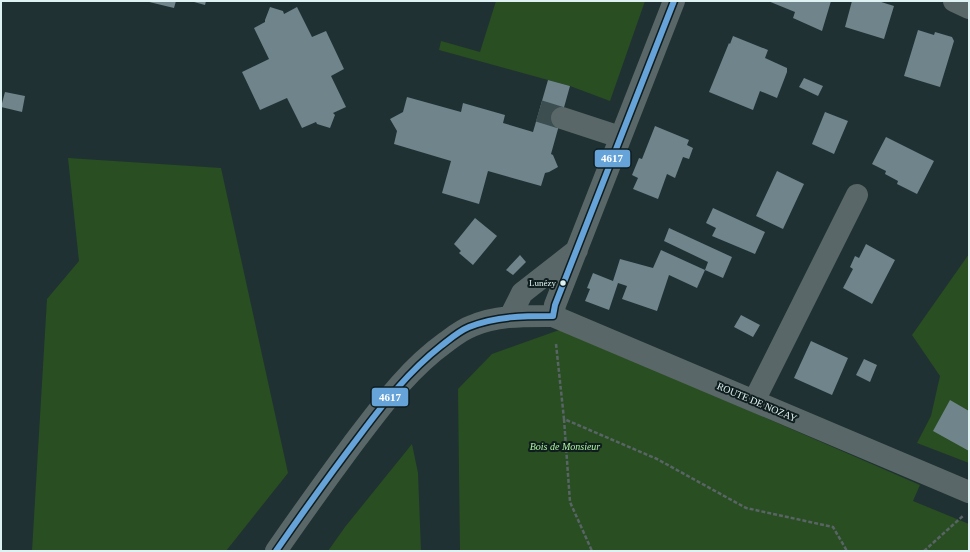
<svg xmlns="http://www.w3.org/2000/svg" width="970" height="552" font-family="Georgia,serif">
  <style>
    .green { fill: #294e22 }
    .building { fill: #6f848b }
    .lines { fill: none; stroke-linecap: round; stroke-linejoin: round }
    .minor-tunnel { stroke: #3c4e4f; stroke-width: 22; stroke-dasharray: 22 11; stroke-linecap: butt }
    .path { stroke: #586465; stroke-width: 2.5; stroke-dasharray: 4 2; stroke-linecap: butt }
    .minor { stroke: #5a6768; stroke-width: 22 }
    .bus-1-casing { stroke: #0f1d1e; stroke-width: 9 }
    .bus-1 { stroke: #66a3d8; stroke-width: 6 }
    .bus-dot { fill: #dff2f3; stroke: #0f1d1e; stroke-width: 1.5 }
    .labels { text-anchor: middle; dominant-baseline: central; stroke-width: 4; stroke-linejoin: round; paint-order: stroke }
    .bus-label { font-size: 9px; fill: #dff2f3; stroke: #0f1d1e; text-anchor: end }
    .street-label { font-size: 10px; fill: #dff2f3; stroke: #0f1d1e }
    .park-label { font-size: 10px; font-style: italic; fill: #adf39d; stroke: #0f1d1e }
    .line-badge { stroke: #0f1d1e; stroke-width: 1.5 }
    .badge-label { font-size: 11px; text-anchor: middle; font-weight: bold; fill: #fff }
  </style>
  <rect width="100%" height="100%" fill="#1f3132"/>
  <path class="green" d="M496 1H645L610 101 570 86 439 50 441 41 480 52Z
    M68 158 221 168 288 473 226 551H32L47 299 79 261Z
    M969 254V463L917 443 931 416 940 376 912 335Z
    M562 329 920 485 913 501 969 524V551H460L458 389 492 354Z
    M412 444 418 473 421 551H328L345 527Z"/>
  <path class="building" d="M145 1H176L174 8Z
    M194 1H206L205 5 194 2Z
    M768 1H831L822 31 793 18 795 12Z
    M852 1H878L894 6 884 39 845 27Z
    M270 7 283 11 284 14 297 7 312 37 326 31 344 69 331 76 346 107 333 113 335 115 330 128 317 124 316 122 302 128 287 98 260 110 242 72 269 59 254 28 265 22V20Z
    M918 30 934 35 935 32 952 37 954 41 940 87 904 76Z
    M733 36 768 50 765 58 787 68V72L777 98 760 91 753 110 709 92 729 43 730 44Z
    M804 78 823 86 818 96 799 87Z
    M548 80 570 86 551 154 553 155 558 167 549 172 545 173 541 186 488 171 479 204 442 193 451 161 394 144 397 131 390 119 403 112 407 97 461 112 463 103 505 115 503 123 533 132Z
    M5 92 25 96 22 112 1 107Z
    M825 112 848 121 834 154 812 144Z
    M655 126 689 140 687 145 693 148 689 159 683 157 675 178 667 174 658 199 633 189 638 178 632 175 639 158 642 159Z
    M886 137 934 161 917 194 897 184 898 181 885 174 886 171 872 164Z
    M777 171 804 184 783 229 756 216Z
    M713 208 765 232 755 254 712 236 716 228 706 223Z
    M475 218 497 236 473 265 459 253 461 251 454 244Z
    M669 228 732 257 723 278 705 270 708 262 664 241Z
    M866 244 895 260 872 304 843 288 853 269 850 267 855 256 859 258Z
    M661 250 705 270 697 288 669 275 657 311 622 299 627 286 618 283 609 310 585 301 590 289 587 288 593 273 613 281 620 259 653 268Z
    M520 255 526 262 513 275 506 270Z
    M741 315 760 325 753 337 734 327Z
    M811 341 848 358 832 395 794 378Z
    M864 359 877 365 870 382 856 375Z
    M950 400 969 411V451L933 431Z"/>
  <g class="lines">
    <path class="minor-tunnel" d="M539 111 562 118"/>
    <path class="path" d="M556 344 564 419 657 459 746 508 833 527 847 551
      M564 419 570 502 592 551
      M924 551 964 515"/>
    <path class="minor" d="M954 1 969 8
      M562 118 620 137
      M553 316 555 305 674 1
      M510 317 522 293 577 250
      M754 401 857 195
      M276 551C301 515 326 480 352 445 381 407 407 370 446 342 454 336 463 329 472 326 497 315 525 316 553 316L969 492"/>
    <defs>
      <path id="bus-1" d="M553 316 555 305 674 1
        M276 551C303 512 331 473 360 435 384 403 409 371 441 346 450 339 459 331 469 327 496 316 524 316 553 316"/>
    </defs>
    <use href="#bus-1" class="bus-1-casing"/>
    <use href="#bus-1" class="bus-1"/>
  </g>
  <circle class="bus-dot" cx="563" cy="283" r="3.5"/>
  <g class="labels">
    <g class="bus-label">
      <text x="556" y="283">Lunézy</text>
    </g>
    <g class="street-label">
      <text transform="translate(757 402) rotate(23)">ROUTE DE NOZAY</text>
    </g>
    <g class="park-label">
      <text x="565" y="446">Bois de Monsieur</text>
    </g>
  </g>
  <g class="line-badge">
    <rect x="594" y="149" width="37" height="19" rx="4" fill="#66a3d8"/>
    <rect x="371" y="387" width="38" height="20" rx="4" fill="#66a3d8"/>
  </g>
  <g class="badge-label">
    <text x="612" y="162">4617</text>
    <text x="390" y="401">4617</text>
  </g>
  <rect width="970" height="552" fill="none" stroke="#dff2f3" stroke-width="4"/>
</svg>
